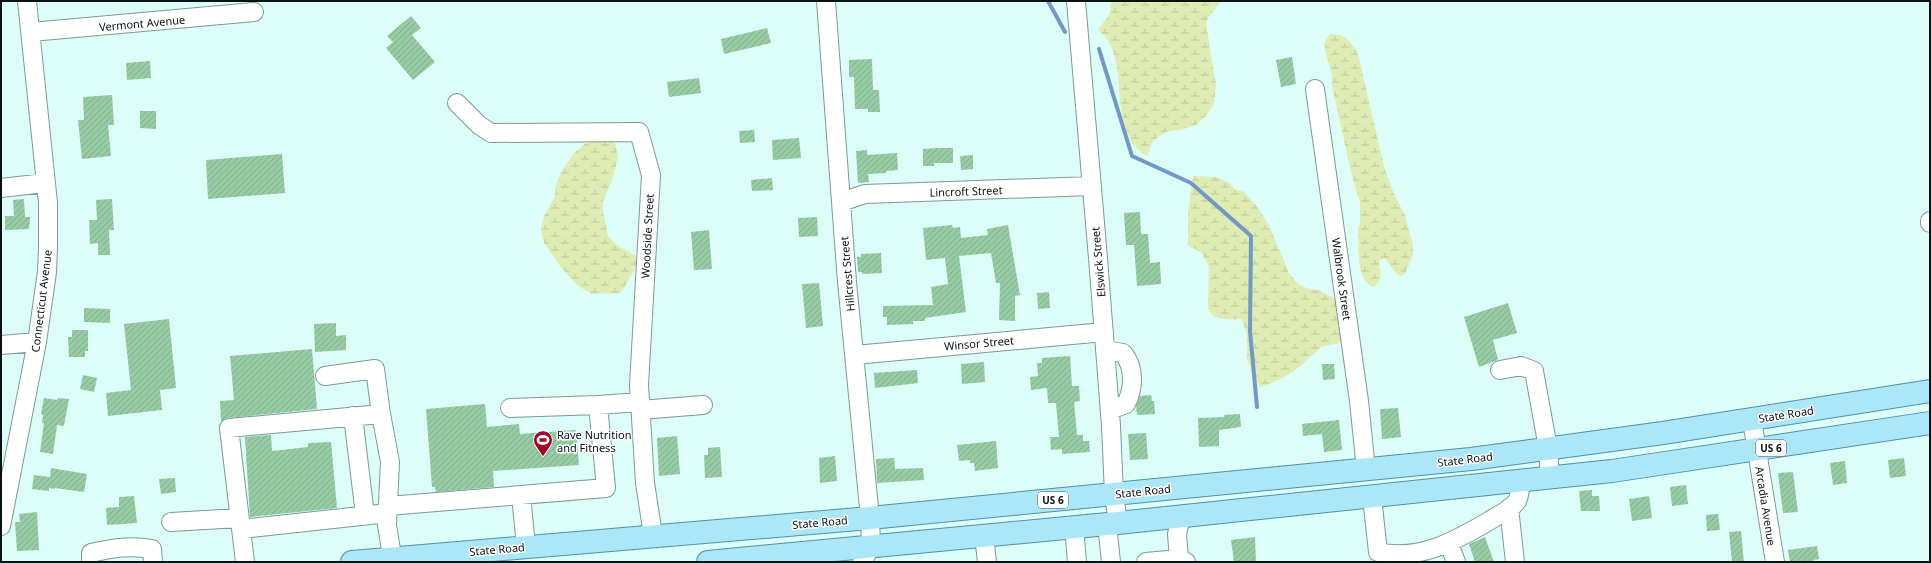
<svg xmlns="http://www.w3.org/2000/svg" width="1931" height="563" font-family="'Noto Sans',sans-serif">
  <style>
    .wetland { fill: url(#wetland-marsh) }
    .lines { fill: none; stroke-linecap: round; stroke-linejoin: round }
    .stream { stroke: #7299c6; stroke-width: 4 }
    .building { fill: url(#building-hatch) }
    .minor-casing { stroke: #7c9a96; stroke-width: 20 }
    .major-casing { stroke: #4e92a5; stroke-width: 24 }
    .minor { stroke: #fff; stroke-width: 18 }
    .major { stroke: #ace7f8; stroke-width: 22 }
    .labels { text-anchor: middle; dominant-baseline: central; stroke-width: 3; stroke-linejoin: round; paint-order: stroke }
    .shield { fill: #fff; stroke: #515958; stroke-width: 1 }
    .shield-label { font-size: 10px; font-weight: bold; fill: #071211 }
    .street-label { font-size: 11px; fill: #071211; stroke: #fff }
    .poi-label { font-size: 11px; fill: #071211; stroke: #fff; text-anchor: start }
  </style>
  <defs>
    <pattern id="wetland-marsh" width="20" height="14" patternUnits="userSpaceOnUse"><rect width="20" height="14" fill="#dfedb4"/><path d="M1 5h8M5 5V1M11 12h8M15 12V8" fill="none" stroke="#beca9a"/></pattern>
    <pattern id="building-hatch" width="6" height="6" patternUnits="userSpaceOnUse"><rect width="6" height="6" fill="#96cca4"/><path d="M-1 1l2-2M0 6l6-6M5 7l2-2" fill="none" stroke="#80ae8c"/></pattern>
  </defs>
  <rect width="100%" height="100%" fill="#dcfdf8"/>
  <path class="wetland" d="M1112 1H1221L1208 18 1206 23 1216 85 1214 104 1206 116 1196 125 1180 130 1169 131 1159 136 1152 143 1147 156C1142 153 1136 149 1133 144 1113 113 1125 73 1109 42 1106 37 1102 33 1098 30L1109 15Z
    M1330 34C1345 33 1352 42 1358 54L1385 170 1395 196 1405 215 1413 245V255L1405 274 1400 276C1393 272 1390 263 1384 258L1379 261C1380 271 1384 282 1373 287 1355 279 1359 245 1358 228L1360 224V203L1353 180 1332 86C1332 81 1332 75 1331 70 1328 57 1319 45 1330 34Z
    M592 138 610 139 615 143 618 156 614 174 603 202V210L608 236 618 246 636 256V267L623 290 619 293 592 294 578 286 560 266 544 243 541 230 544 216 555 197V188L561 172 574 153Z
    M1193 176 1216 177 1228 182 1235 189 1244 192 1256 205 1269 225 1289 273 1298 284 1309 289 1320 290 1327 295 1335 298C1341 309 1345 332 1340 343L1320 347V349C1314 353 1309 358 1304 363 1292 374 1275 383 1260 387L1247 360V335L1242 319C1231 319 1212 322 1208 308L1209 267 1201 252 1188 246V211Z"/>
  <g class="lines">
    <path class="stream" d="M1048 1 1065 32
      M1099 49 1132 156 1191 183 1251 236 1250 331 1257 407"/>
  </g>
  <path class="building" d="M411 16 421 28 412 35 435 62 413 80 386 48 393 42 387 36Z
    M767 28 771 43 724 54 721 39Z
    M1292 57 1296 84 1281 87 1276 60Z
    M872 59 873 90H879L880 112H868V109H855L854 77H849V60Z
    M150 61 151 78 127 80 126 63Z
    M699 78 701 93 669 97 667 82Z
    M112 95 114 125H108L111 156 82 159 78 120H84L83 97Z
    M140 111H156V129L140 128Z
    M754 130 755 142 740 143 739 131Z
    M799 138 801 158 773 160 772 140Z
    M937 148H953V163H934V166H923V149Z
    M867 150V155L897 153 898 170 886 171V173L868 174 869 182 858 183 856 151Z
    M282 154 285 193 208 199 206 160Z
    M973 155V169L961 170 960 156Z
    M772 178 773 190 752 191 751 180Z
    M24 199 25 217H30L29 229 5 230V216H14L13 200Z
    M112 199 114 230H109L110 255H98V243L90 244 89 220H97L96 200Z
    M1140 212 1141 234H1148L1150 263 1160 262 1161 284 1137 286 1134 245H1126L1124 213Z
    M817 217 818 236 799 237 798 218Z
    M952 225 953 228 960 227 961 238 988 235 987 229 1008 225 1020 295 1015 296V321L999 320 1000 283H996L991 253 959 256 966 312 925 318V321H913V324L887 325V317H883V306L933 305 931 287 948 284 945 258 926 260 923 228Z
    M709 230 712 269 694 270 691 232Z
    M881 253 882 273 862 274V272H858L857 257H861V254Z
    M819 283 823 326 806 328 802 284Z
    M1049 292 1050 308 1038 309 1037 293Z
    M1508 303 1517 333 1493 340 1498 360 1479 367 1464 317Z
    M84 308 110 309V323L84 322Z
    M169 319 176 388 160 390 162 410 108 416 106 393 131 390 124 324Z
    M336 323V336L346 335V350L315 352 314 324Z
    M72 330H88V351H85V357H69L68 337H72Z
    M312 349 317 409 228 418 221 421 220 401 234 400 230 356Z
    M1070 356 1072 386H1079L1080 401 1074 402 1077 435H1083V441H1089L1090 452 1062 454V449L1051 450 1050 437H1059L1056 403H1048L1047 388 1031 390 1030 377 1038 376 1037 363H1042V358Z
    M984 362 985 382 962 384 961 364Z
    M1322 364H1334L1335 379 1323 380Z
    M917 370 918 383 875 388 874 373Z
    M83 375 97 378 94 392 80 389Z
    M1151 395 1152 401H1154L1155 414 1137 415 1136 406 1140 396Z
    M44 398 57 400 58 398 69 399 64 426 57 425 53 454 40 452 44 423H42L43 415 41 414Z
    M485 404 487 427 519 424 520 434 576 430 579 465 493 471 494 487 436 492 435 487H432L426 409Z
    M1398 408 1401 437 1382 439 1380 409Z
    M1240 414 1241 427 1219 430V446L1199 447 1198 418 1224 417V415Z
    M1339 420 1342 450 1324 452 1322 434 1303 436 1302 424Z
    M1146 433 1148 459 1130 460 1128 434Z
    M271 435 272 451 308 447V443L331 442 337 508 250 517 245 437Z
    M677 436 680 474 659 476 657 438Z
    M996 441 998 468 975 471 974 463H970V460L959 461 957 445Z
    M720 447 722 477 705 478 704 455H708V448Z
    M835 456 837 481 820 483 819 458Z
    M894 458 895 469 923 468 924 480 877 483 876 459Z
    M1904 458 1906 476 1890 478 1888 460Z
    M1845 461 1847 483 1833 485 1830 463Z
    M51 468 87 474 84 492 55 488V489L49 488V491L32 489 34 475 50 477Z
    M1793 472 1798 512 1783 513 1778 473Z
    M175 478 176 492 161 494 159 479Z
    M1686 485 1688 504 1672 506 1670 487Z
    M1592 490V496H1599L1600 511H1581L1579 491Z
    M134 496 137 523 107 525 106 508 119 507V497Z
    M1649 496 1652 518 1632 521 1629 499Z
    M37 512 39 550 17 551 15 522H20L19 514Z
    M1718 514 1720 530 1707 531 1706 515Z
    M1741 531 1744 562H1732L1729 532Z
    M1255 537 1256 561 1234 562 1231 540Z
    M1485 537 1494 562H1475L1469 544Z
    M1817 546 1819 559 1813 560 1814 562H1790L1788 550Z"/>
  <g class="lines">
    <defs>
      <path id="minor" d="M826 1 847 282 870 518 871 547 862 562
        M1076 1 1098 258 1111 426 1114 494 1118 523
        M31 32 254 12
        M1315 89 1359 401 1366 470
        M457 103 479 125 491 133 639 132 651 175 639 385 645 483 653 535
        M1 188 45 183
        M841 202 865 194 1091 186
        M1930 221V223
        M1 345 37 342
        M1105 350 1123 353C1135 367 1134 388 1126 404L1110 410
        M855 355 1104 332
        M1500 370 1521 366 1534 371 1548 448 1550 478
        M325 376 375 369 381 414
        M510 408 598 405
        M640 410 703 405
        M353 416 365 515
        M1752 420 1775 562
        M521 495 526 546
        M1372 497 1378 552C1420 561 1455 541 1489 521 1498 515 1511 510 1517 501 1520 496 1520 486 1521 480
        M388 506 606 488 598 405 640 402
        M1509 508 1515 562
        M171 522 239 518
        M1107 524 1111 562
        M1 526 37 342 47 272 48 248V203L27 1
        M1074 527 1077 562
        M241 529 388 513
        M984 536 987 562
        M1449 543 1456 562
        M1179 559 1177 534 1181 517
        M91 562V553C113 548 130 545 152 549L153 562
        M245 562 229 428 381 414 390 462 387 525 393 562
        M1146 562 1179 559 1186 562"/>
      <path id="major" d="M352 562 870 518 1471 459 1663 433 1930 391
        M708 562 1118 523 1612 471 1930 423"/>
    </defs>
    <use href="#minor" class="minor-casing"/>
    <use href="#major" class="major-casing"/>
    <use href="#minor" class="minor"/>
    <use href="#major" class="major"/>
  </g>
  <defs>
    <symbol id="stadium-pin" viewBox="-11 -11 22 30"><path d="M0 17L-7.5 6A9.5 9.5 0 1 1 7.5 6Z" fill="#a2022a" stroke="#fff"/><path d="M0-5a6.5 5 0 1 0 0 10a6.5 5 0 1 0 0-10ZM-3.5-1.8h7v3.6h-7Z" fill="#fff"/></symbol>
  </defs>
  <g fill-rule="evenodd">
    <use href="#stadium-pin" x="532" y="429" width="22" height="30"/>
  </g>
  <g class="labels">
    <g class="shield">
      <rect x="1756" y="440" width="30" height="16" rx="3"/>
      <rect x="1038" y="492" width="30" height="16" rx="3"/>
    </g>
    <g class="shield-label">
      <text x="1771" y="448">US 6</text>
      <text x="1053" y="500">US 6</text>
    </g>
    <g class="street-label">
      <text transform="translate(142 23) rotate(-5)">Vermont Avenue</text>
      <text transform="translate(966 191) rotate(-2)">Lincroft Street</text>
      <text transform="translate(647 236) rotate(-87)">Woodside Street</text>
      <text transform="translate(1098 262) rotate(-95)">Elswick Street</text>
      <text transform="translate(847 274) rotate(-95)">Hillcrest Street</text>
      <text transform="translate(1342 279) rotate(82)">Walbrook Street</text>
      <text transform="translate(41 301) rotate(-83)">Connecticut Avenue</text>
      <text transform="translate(979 343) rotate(-5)">Winsor Street</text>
      <text transform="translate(1786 414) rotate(-9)">State Road</text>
      <text transform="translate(1465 459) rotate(-7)">State Road</text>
      <text transform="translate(1143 491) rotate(-6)">State Road</text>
      <text transform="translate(1766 506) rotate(81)">Arcadia Avenue</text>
      <text transform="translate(820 522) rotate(-5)">State Road</text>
      <text transform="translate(497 549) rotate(-5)">State Road</text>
    </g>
    <g class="poi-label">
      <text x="557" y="434">Rave Nutrition<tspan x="557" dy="13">and Fitness</tspan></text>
    </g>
  </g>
  <rect width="1931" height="563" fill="none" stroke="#071211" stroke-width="4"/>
</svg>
